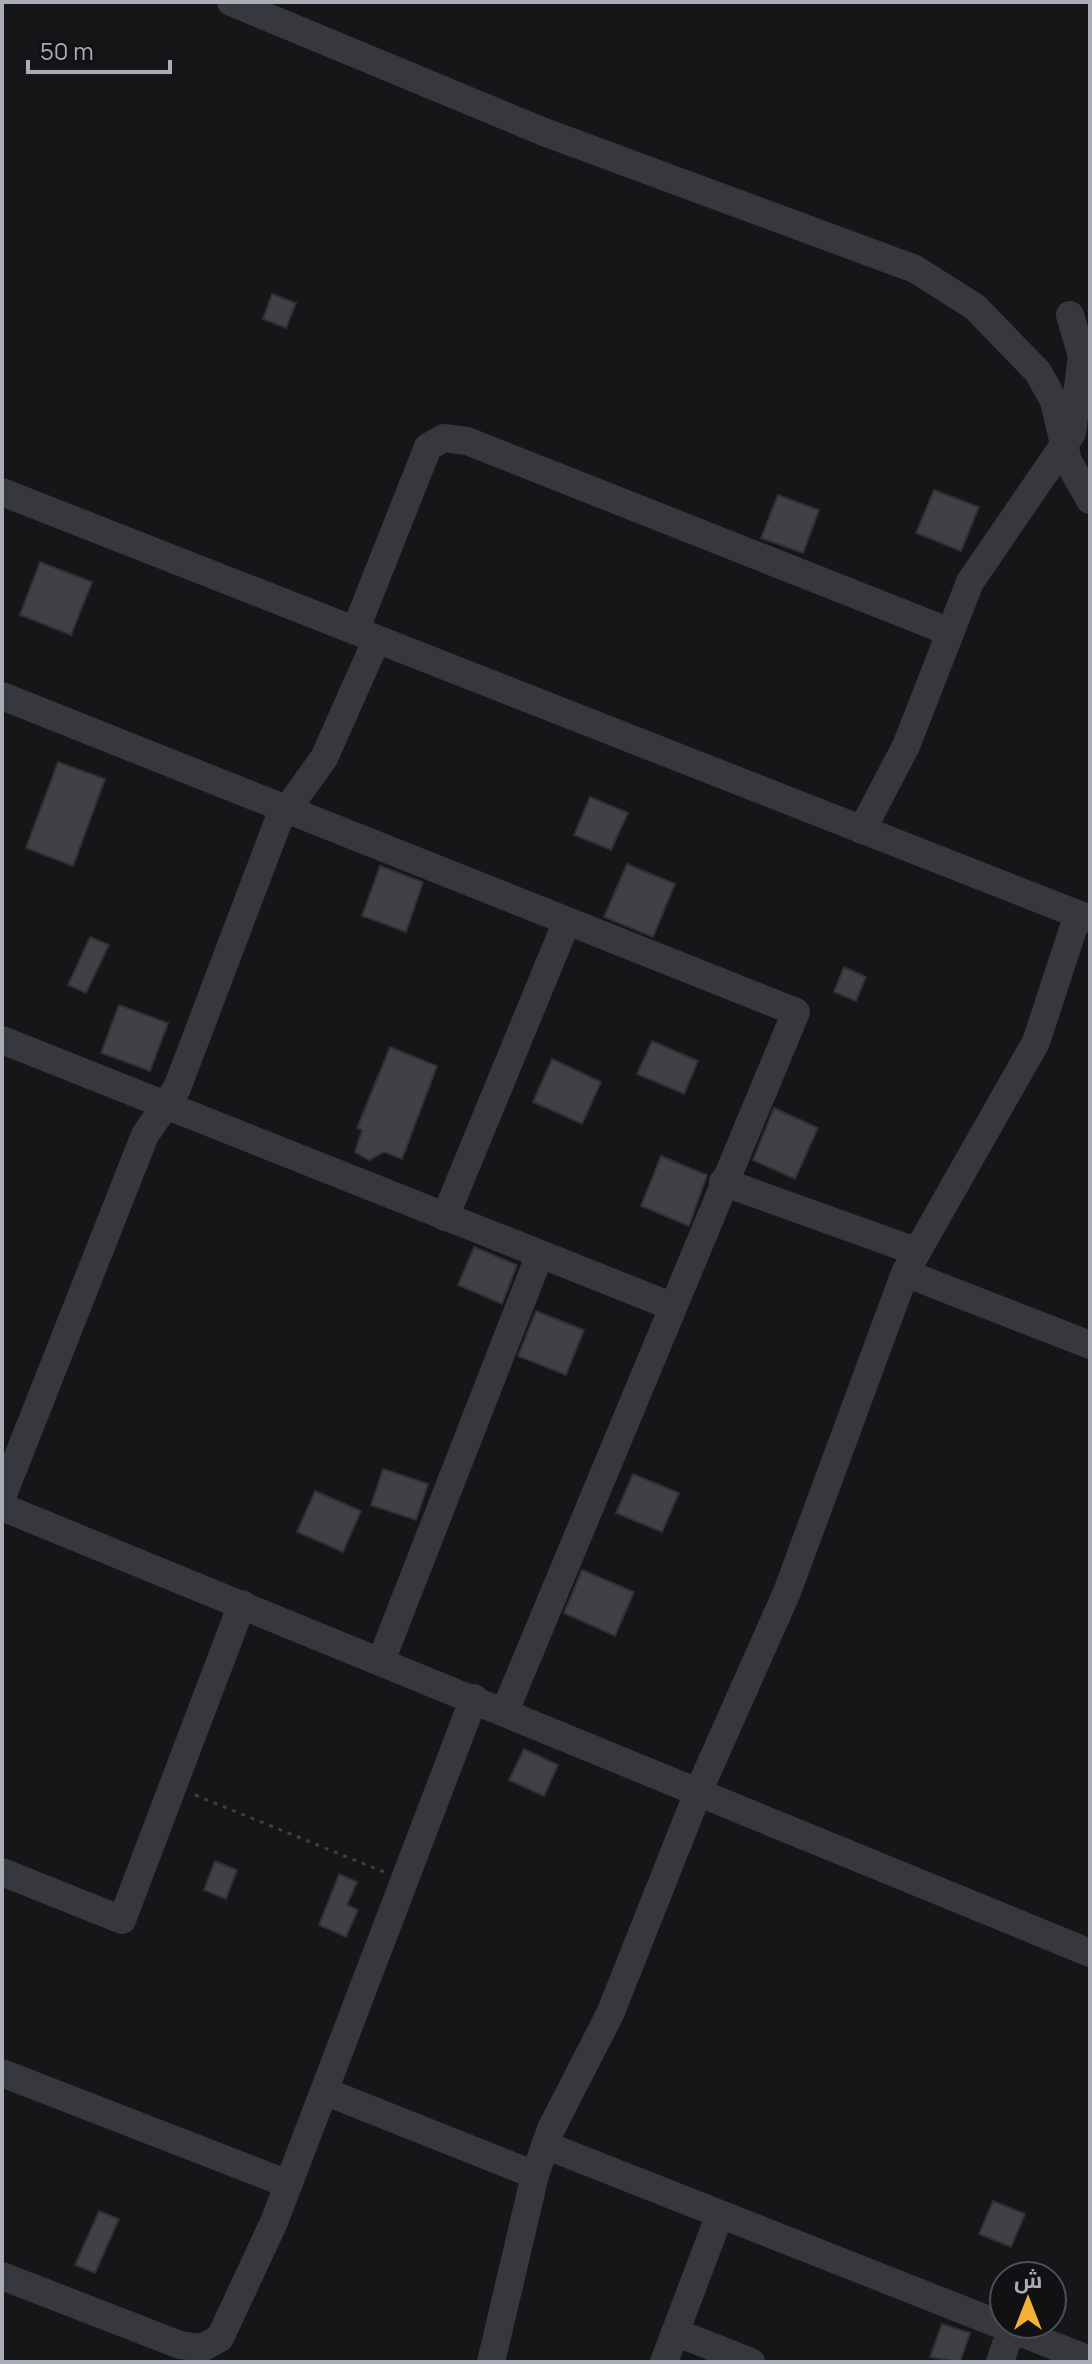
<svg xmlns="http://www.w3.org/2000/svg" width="1092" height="2364" font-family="Manrope,Cairo,sans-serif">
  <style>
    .building { fill: #404145; stroke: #303034; stroke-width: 2 }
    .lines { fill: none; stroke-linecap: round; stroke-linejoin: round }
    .path { stroke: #3d3f44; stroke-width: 3; stroke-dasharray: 4 6; stroke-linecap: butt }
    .minor { stroke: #37383d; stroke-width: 28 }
  </style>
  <rect width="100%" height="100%" fill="#161618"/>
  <path class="building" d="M272 294 296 303 286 328 263 319Z
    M934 490 979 507 961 551 916 533Z
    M778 495 819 510 803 553 761 538Z
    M40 562 92 582 71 635 20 615Z
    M58 762 105 779 73 866 26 848Z
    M590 797 628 813 611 850 574 835Z
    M627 864 675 884 653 937 604 917Z
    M380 866 423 882 406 932 362 916Z
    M90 937 109 945 86 993 68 985Z
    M844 967 866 977 856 1001 834 992Z
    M119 1005 168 1023 150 1071 101 1053Z
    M652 1041 698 1061 684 1094 637 1074Z
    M390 1047 437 1066 402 1159 384 1152 369 1160 355 1152 362 1130 357 1128Z
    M552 1059 601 1082 582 1124 533 1102Z
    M774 1108 818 1128 795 1179 753 1160Z
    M661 1156 707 1175 689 1226 641 1206Z
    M474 1247 517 1265 502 1304 458 1285Z
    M536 1311 584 1330 566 1375 518 1356Z
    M383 1469 428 1484 416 1520 371 1505Z
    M633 1474 679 1493 662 1532 616 1513Z
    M315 1491 361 1511 343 1552 297 1532Z
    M582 1570 634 1592 615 1636 564 1613Z
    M524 1749 558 1765 544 1796 509 1780Z
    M215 1861 237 1870 226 1899 204 1890Z
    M339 1874 357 1882 347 1905 358 1910 346 1937 319 1925Z
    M993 2201 1025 2214 1011 2247 979 2234Z
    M99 2211 119 2219 95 2273 75 2265Z
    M942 2324 970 2333 960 2362 930 2357Z"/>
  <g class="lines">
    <path class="path" d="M195 1795 384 1872"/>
    <path class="minor" d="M231 2 544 132 915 269 975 307 1038 372 1054 401 1068 461 1090 500
      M2 492 1090 919
      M355 631 428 447 444 438 467 441 950 632
      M2 696 796 1012 505 1711
      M862 830 906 746 970 582 1072 433 1082 356 1070 315
      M2 1040 671 1306
      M723 1182 915 1251
      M445 1217 567 921
      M905 1273 1090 1345
      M2 1497 145 1135 177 1088 278 822 324 758 377 639
      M2 1507 1090 1953
      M381 1661 540 1254
      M2 1872 122 1920 242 1604
      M2 2073 288 2184
      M324 2091 535 2175
      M545 2145 1090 2360
      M2 2276 180 2345 202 2348 220 2338 274 2222 474 1698
      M675 2332 751 2362
      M491 2362 535 2175 551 2129 610 2014 699 1790 787 1592 905 1273 1036 1042 1078 914
      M664 2362 720 2214
      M1000 2362 1011 2329"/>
  </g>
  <rect width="1092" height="2364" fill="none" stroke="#a8adb8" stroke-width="8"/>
  <g transform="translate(1028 2300)"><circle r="38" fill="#111113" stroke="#4d4f55" stroke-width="2"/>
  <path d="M0-6L14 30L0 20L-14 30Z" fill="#f2b134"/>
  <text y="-12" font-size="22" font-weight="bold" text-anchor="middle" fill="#a8adb8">ش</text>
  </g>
  <path d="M28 60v12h142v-12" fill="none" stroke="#a8adb8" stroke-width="4"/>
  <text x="40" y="60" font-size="24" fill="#a8adb8" stroke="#111113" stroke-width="6" paint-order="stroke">50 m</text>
</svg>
